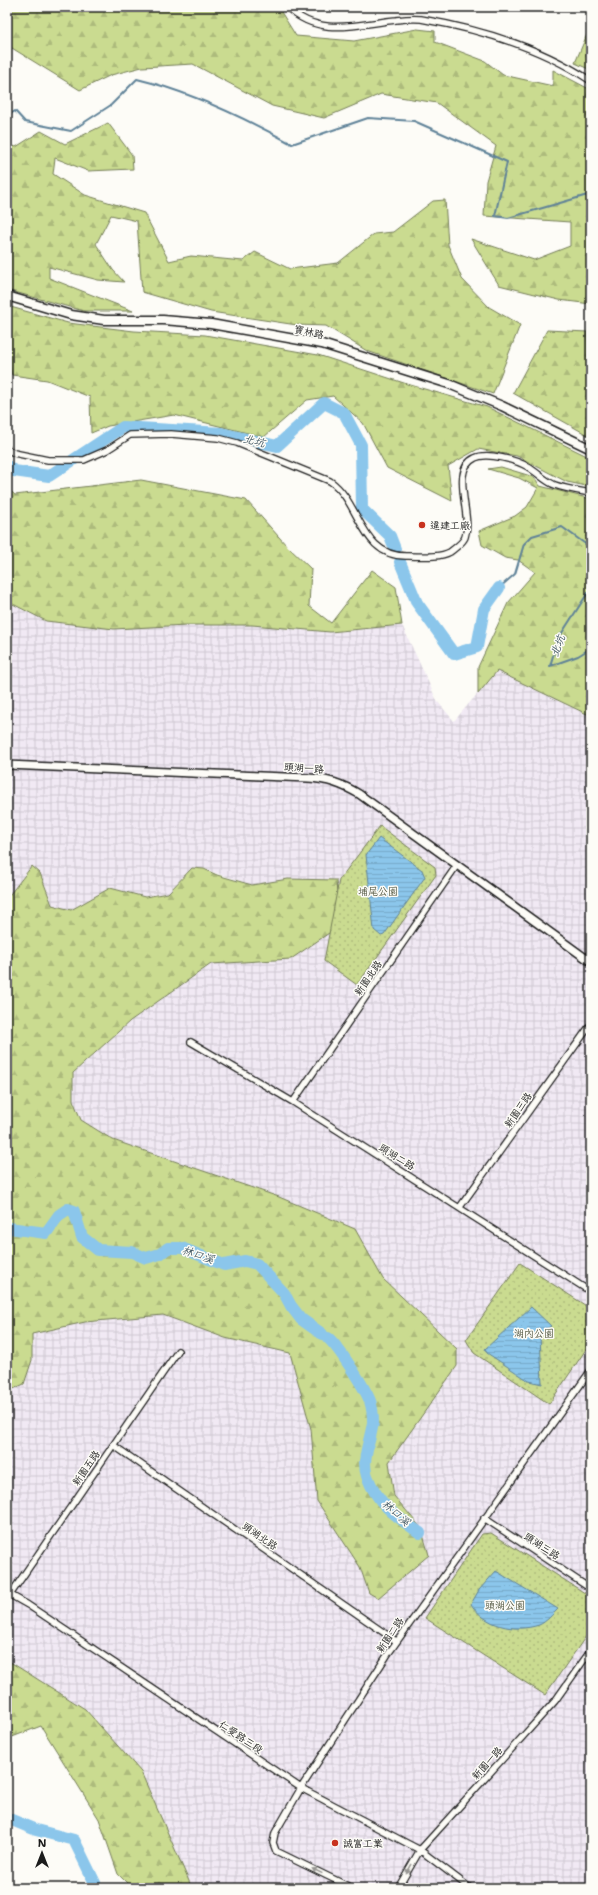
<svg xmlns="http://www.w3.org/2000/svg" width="598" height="1895" font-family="'Shantell Sans','LXGW WenKai TC',sans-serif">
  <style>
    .industrial { fill: url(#industrial-grid) }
    .forest { fill: url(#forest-firs); stroke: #737c56 }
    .park { fill: url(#park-dots); stroke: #737c56 }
    .water { fill: url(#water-rules); stroke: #5f8298 }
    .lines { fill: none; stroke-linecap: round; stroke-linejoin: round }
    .stream { stroke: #5f8298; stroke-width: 2 }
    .river { stroke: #8bc6eb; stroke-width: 12 }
    .minor-casing { stroke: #1c1c1c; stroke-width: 8 }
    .tertiary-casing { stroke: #1c1c1c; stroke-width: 10 }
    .secondary-casing { stroke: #1c1c1c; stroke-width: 11 }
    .minor { stroke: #fdfcf7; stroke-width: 5.5 }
    .tertiary { stroke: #fdfcf7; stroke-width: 7 }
    .secondary { stroke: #fdfcf7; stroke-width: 8 }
    .oneway { fill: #989794 }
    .poi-dot { fill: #c8321e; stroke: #fdfcf7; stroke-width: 1.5 }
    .labels { text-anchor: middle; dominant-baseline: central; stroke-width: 3; stroke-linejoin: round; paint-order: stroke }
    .street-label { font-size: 10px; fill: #1c1c1c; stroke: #fdfcf7 }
    .poi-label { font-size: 10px; fill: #1c1c1c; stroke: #fdfcf7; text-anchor: start }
    .park-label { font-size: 10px; fill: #50553f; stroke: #fdfcf7 }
    .water-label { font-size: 11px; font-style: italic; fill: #435864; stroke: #fdfcf7 }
  </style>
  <defs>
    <pattern id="industrial-grid" width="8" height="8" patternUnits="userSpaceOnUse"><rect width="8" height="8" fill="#f1e9f4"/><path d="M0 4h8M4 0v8" fill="none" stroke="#cec7d1"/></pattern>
    <pattern id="forest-firs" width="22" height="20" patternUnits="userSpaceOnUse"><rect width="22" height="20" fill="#cadb90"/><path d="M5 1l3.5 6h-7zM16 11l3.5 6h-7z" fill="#adbb7c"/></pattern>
    <pattern id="park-dots" width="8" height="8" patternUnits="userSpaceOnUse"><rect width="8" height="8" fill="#cadb90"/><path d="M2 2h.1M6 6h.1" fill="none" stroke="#adbb7c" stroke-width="1.8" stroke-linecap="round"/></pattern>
    <pattern id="water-rules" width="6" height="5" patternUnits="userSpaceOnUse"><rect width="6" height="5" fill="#8bc6eb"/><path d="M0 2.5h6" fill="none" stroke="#77aac9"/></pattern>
  </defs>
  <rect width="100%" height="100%" fill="#fdfcf7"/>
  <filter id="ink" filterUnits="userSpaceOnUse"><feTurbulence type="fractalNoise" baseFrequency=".025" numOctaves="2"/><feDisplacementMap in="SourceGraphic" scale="8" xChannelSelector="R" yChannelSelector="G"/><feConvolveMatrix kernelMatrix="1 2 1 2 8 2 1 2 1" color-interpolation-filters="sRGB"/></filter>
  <g filter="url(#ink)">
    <path class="industrial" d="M7 601 46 621 252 625 330 632 402 625 437 701 454 721 497 671 591 716V1888H192L141 1772 85 1709 7 1660V1392L24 1384 32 1360V1334L85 1322 163 1315 225 1338 291 1353 311 1429 317 1501 360 1567 369 1593 421 1528 394 1496 389 1462 457 1365 456 1349 383 1279 355 1229 279 1197 113 1140 81 1120 73 1100V1073L130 1021 211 964 291 959 288 879 252 885 204 869 192 868 168 893 145 897 110 888 71 910 52 905 40 873 7 898Z"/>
    <path class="forest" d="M7 7H278L296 36 354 41 417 29 435 31V42L485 61 503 75 553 86V70L591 90V304L559 300 499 285 471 239 534 260 570 246V222L484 216 486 181 496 146 437 103 381 94 324 118 272 106 193 64 142 67 111 75 80 90 7 45Z
      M591 25V70L575 63Z
      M108 123 132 155 133 169 88 171 55 158 53 174 85 195 144 213 169 261 191 256 243 261 255 252 290 269 338 263 374 234 393 232 433 201 445 200 448 245 462 279 489 307 520 325 493 394 367 351 326 326 297 325 211 312 142 292 137 221 111 215 96 244 113 270 124 282 98 280 49 267V278L133 311H84L7 290V144L16 147 41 131 65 144Z
      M7 306 68 323 134 331 205 335 318 355 407 384 487 407 591 458V487L567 482 517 456 478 449 448 466 452 501 387 468 363 423 333 396 307 400 264 437 174 415 108 426 91 433 90 397 47 380 12 375 7 357Z
      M547 330 587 332 589 375 591 376V437L513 393Z
      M501 467 534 477 540 486 591 499V716L497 671 478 694V667L508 603 535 572 518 560 505 558 482 545 479 531 515 516 527 507 538 488 519 478 488 469Z
      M141 480 246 500 287 546 311 569 309 606 331 623 372 570 396 587 402 625 330 632 252 625H186L114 629 46 621 7 601V488L15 495Z
      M32 866 40 873 52 905 71 910 110 888 145 897 168 893 192 868 204 869 217 875 252 885 288 879 336 880 338 912 332 931 291 959 211 964 130 1021 73 1073V1100L81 1120 113 1140 279 1197 355 1229 383 1279 457 1349V1366L389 1462 394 1496 421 1528 429 1555 378 1598 369 1593 360 1567 317 1501 311 1429 290 1353 225 1338 163 1315 85 1322 32 1334V1360L24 1384 7 1392V898Z
      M7 1660 85 1709 141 1772 192 1888H132L118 1874 99 1819 41 1726 7 1739Z"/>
    <path class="park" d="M380 826 435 867 436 875 357 985 324 961 339 880Z
      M520 1263 591 1309V1342L549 1404 474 1353 466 1340Z
      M491 1533 591 1597V1629L545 1695 425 1618 482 1534Z"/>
    <path class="water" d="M379 838 422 870 425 877 384 935 381 936 374 930 366 855Z
      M531 1307 551 1326 540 1334 542 1384 529 1381 487 1353 485 1349Z
      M496 1571 558 1609C553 1614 546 1622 539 1625 514 1633 485 1626 471 1604L479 1590Z"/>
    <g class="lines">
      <path class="stream" d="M7 116 15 111 25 122 71 131 111 105 137 79C191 92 243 117 292 144L368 118 414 121 507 162 495 216 508 218 591 194
        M499 588 515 574 524 544 532 536 562 527 591 548
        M591 588 558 639 550 666 578 656 591 648"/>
      <path class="river" d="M7 466 14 471 49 476 123 427 221 433 277 446 324 403 344 413 361 445 362 509 390 536 395 549
        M400 562 417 603 454 654 477 647 484 609 499 588
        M7 1227 9 1228 46 1233 59 1215 68 1209 74 1211 82 1237 98 1250 132 1252 146 1258 160 1254 168 1248H182L224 1265 245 1261 257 1264 284 1293 291 1306 301 1319 322 1334
        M328 1338C338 1346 365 1388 370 1401 372 1407 373 1415 373 1422 371 1439 361 1459 367 1476 378 1505 396 1516 420 1533
        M7 1818 36 1830 74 1840 95 1883V1888"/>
      <defs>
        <path id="minor" d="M287 7C319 38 357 24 396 20 404 19 413 18 421 19 479 29 542 48 591 81
          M7 449 14 453 48 460H84L107 450 130 435 171 434 218 438 237 443 330 481C361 502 360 558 408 556 421 556 439 558 450 552 454 549 464 541 465 537 473 515 449 470 475 458 487 452 517 460 528 467 537 472 546 482 555 485 566 489 580 491 591 493
          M191 1042 293 1102 591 1292
          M293 1102 457 865
          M460 1207 591 1024
          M113 1445 396 1641
          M484 1518 591 1589
          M7 1593 28 1605 301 1788 420 1850 470 1888
          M10 1595 178 1351
          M352 1888 276 1851 273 1843 275 1833 301 1788 388 1654 591 1370
          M398 1888 420 1850 555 1701 591 1650"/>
        <path id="tertiary" d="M7 765 308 778C328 779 342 784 359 794L591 962"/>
        <path id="secondary" d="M7 296 71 315 104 320H163L211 324 322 344 449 384 502 406 591 449"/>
      </defs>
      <use href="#minor" class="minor-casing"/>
      <use href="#tertiary" class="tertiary-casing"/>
      <use href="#secondary" class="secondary-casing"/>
      <use href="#minor" class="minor"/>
      <use href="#tertiary" class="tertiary"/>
      <use href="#secondary" class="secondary"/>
    </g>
    <defs><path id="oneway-solid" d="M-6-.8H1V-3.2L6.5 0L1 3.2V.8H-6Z"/></defs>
    <g class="oneway">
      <use href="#oneway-solid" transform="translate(409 1869) rotate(120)"/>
      <use href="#oneway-solid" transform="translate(317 1871) rotate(-154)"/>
    </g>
  </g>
  <g class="poi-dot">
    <circle cx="422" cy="525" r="4"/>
    <circle cx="335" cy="1843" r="4"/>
  </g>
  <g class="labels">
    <g class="street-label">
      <text transform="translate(309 332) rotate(12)">寶林路</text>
      <text transform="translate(304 768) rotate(4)">頭湖一路</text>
      <text transform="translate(368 978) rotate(-55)">新園北路</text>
      <text transform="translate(518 1110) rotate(-55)">新園三路</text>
      <text transform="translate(397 1157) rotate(32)">頭湖二路</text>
      <text transform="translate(86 1468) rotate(-55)">新園五路</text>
      <text transform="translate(260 1536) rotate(35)">頭湖北路</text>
      <text transform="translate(542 1546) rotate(33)">頭湖三路</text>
      <text transform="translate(390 1635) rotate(-56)">新園二路</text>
      <text transform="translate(241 1737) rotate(34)">仁愛路三段</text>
      <text transform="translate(487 1763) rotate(-48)">新園一路</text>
    </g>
    <g class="poi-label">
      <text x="430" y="525">違建工廠</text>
      <text x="343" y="1843">誠富工業</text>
    </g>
    <g class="park-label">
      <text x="378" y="891">埔尾公園</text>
      <text x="534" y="1333">湖內公園</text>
      <text x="505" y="1605">頭湖公園</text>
    </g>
    <g class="water-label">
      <text transform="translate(254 441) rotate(14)">北坑</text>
      <text transform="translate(558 646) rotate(-69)">北坑</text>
      <text transform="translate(198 1255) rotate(19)">林口溪</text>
      <text transform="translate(396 1513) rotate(41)">林口溪</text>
    </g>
  </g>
  <rect width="598" height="1895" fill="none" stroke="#fdfcf7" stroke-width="24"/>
  <rect x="12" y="12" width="574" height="1871" fill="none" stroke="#1c1c1c" stroke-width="1.5" filter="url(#ink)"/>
  <g transform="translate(42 1853)" stroke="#fdfcf7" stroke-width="3" paint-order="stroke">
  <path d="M0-3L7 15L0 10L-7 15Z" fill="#1c1c1c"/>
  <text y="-6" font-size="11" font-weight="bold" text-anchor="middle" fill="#1c1c1c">N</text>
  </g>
</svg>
